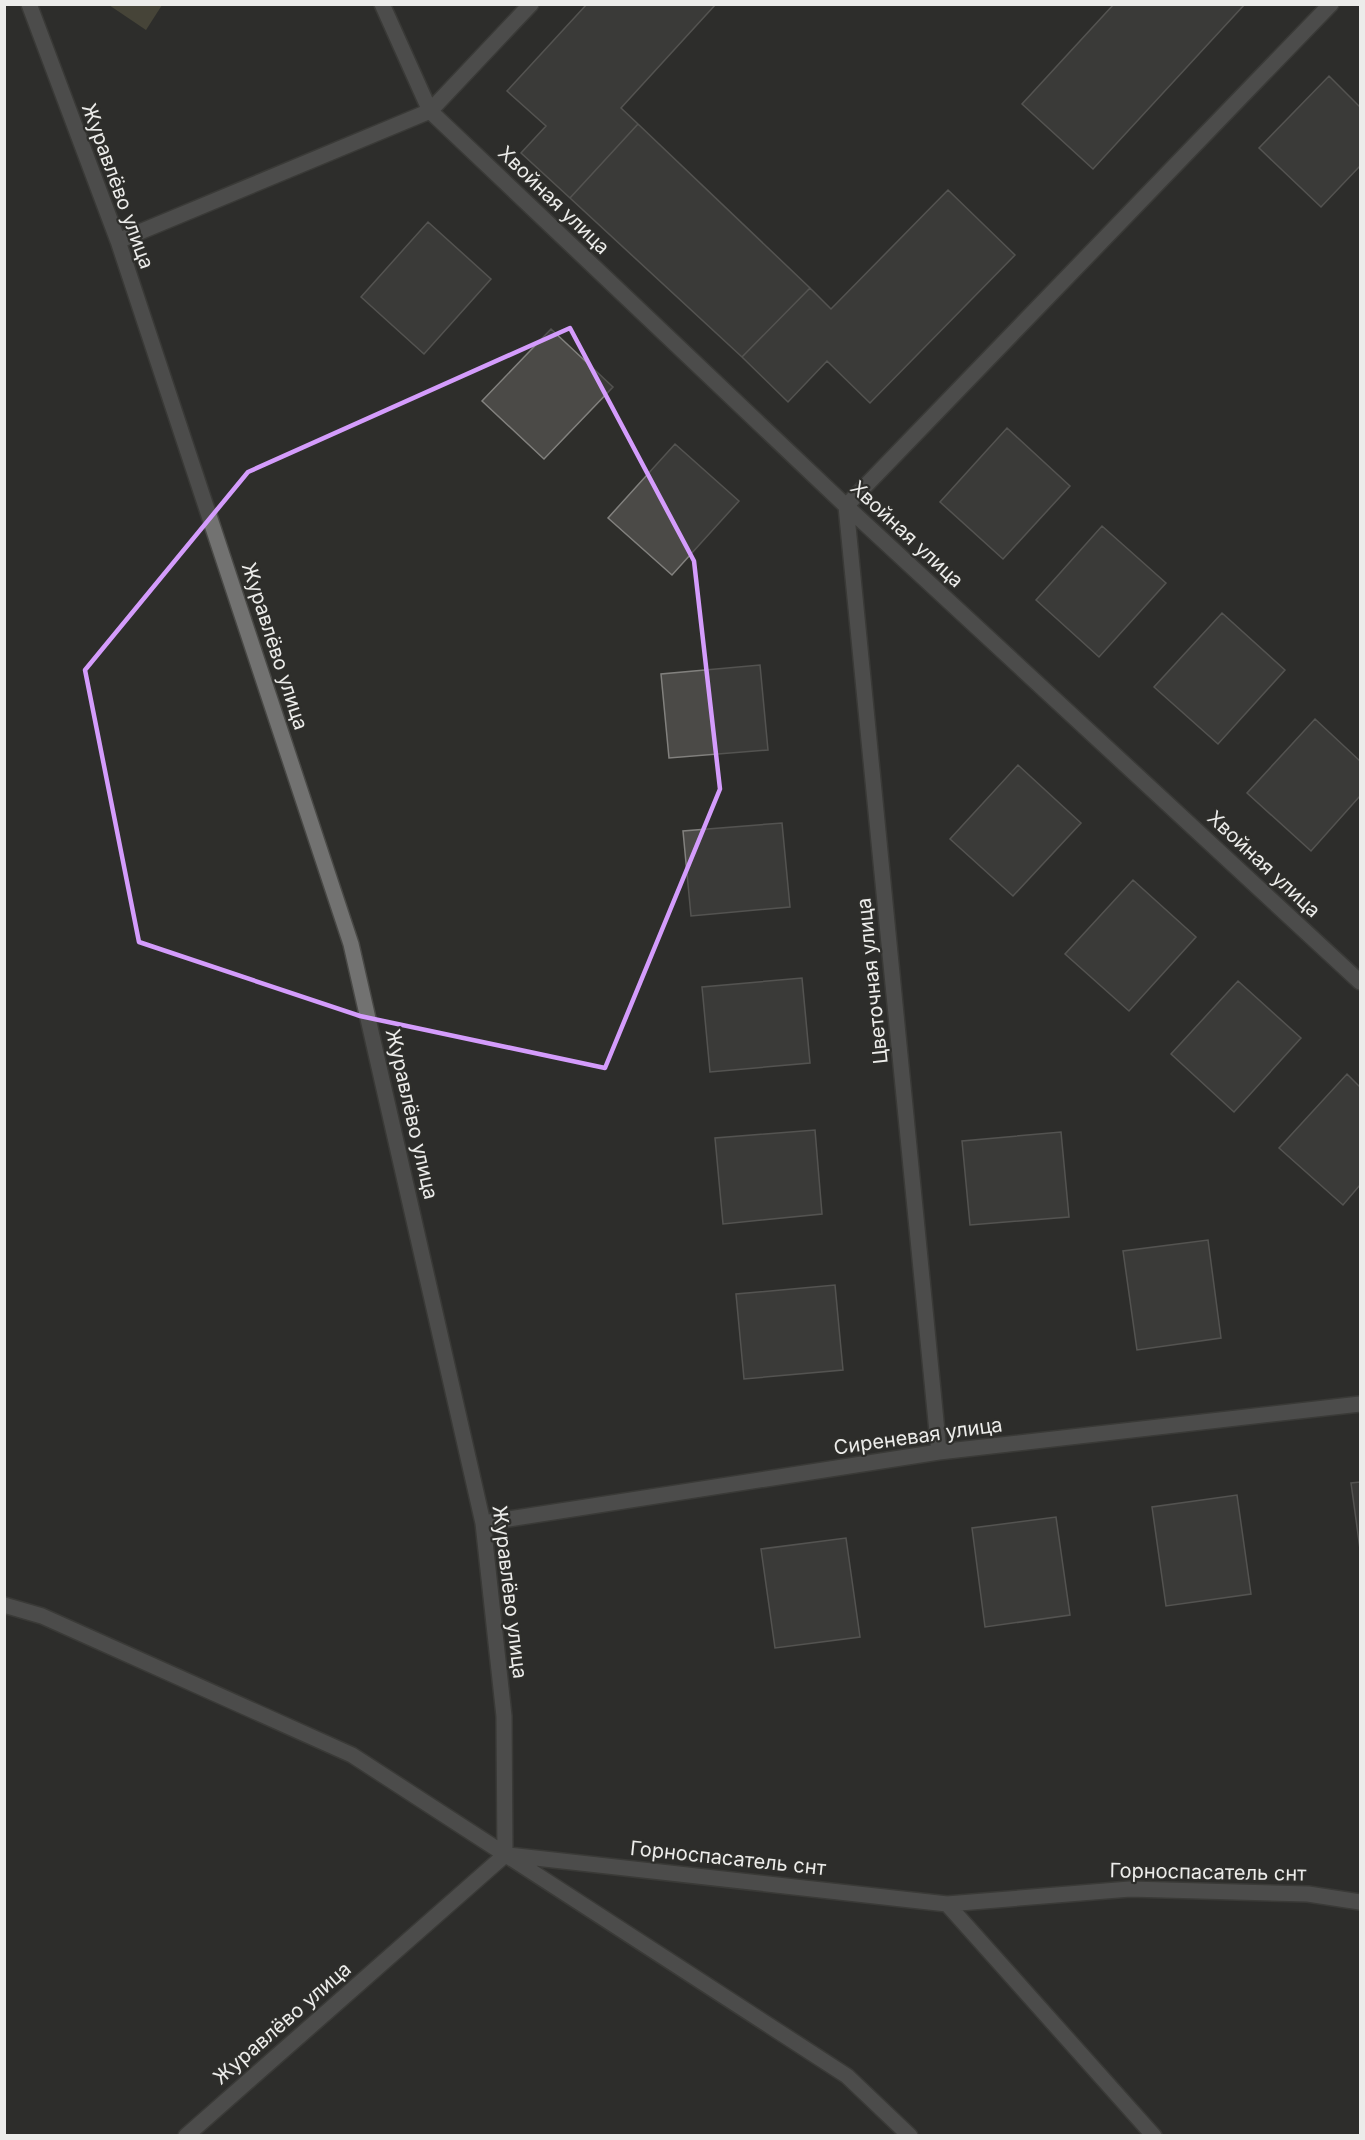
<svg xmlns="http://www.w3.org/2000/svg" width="1365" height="2140" font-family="Inter,sans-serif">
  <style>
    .forest { fill: #656147 }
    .building { fill: #4b4a47; stroke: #82817e; stroke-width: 1.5 }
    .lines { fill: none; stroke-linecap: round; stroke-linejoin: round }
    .minor-casing { stroke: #494946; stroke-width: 18 }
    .minor { stroke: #727271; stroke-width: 15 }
    .marked { fill: none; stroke: #d49cfc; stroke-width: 4.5; stroke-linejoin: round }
    .labels { text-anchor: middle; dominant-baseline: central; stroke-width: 4.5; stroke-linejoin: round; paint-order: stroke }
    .street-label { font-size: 20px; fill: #ececea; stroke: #2e2e2b }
  </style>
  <rect width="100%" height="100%" fill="#2e2e2b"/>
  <path class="forest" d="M109 5H162L146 30Z"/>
  <path class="building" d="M587 4H716L621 108 638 124 570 198 521 153 546 126 507 91Z
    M1114 4H1245L1093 169 1022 104Z
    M1329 76 1360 107V166L1321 207 1259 148Z
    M638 124 810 288 742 357 570 198Z
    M948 190 1015 255 870 403 827 361 788 402 742 357 810 288 831 309Z
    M428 222 491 279 424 354 361 297Z
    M551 329 613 387 544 459 482 401Z
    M1007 428 1070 486 1003 559 940 502Z
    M675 444 739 501 672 575 608 518Z
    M1102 526 1166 583 1099 657 1036 600Z
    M1222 613 1285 670 1218 744 1154 687Z
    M760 665 768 750 669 758 661 674Z
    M1315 719 1360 761V796L1311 851 1247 793Z
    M1018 765 1081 823 1013 896 950 839Z
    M782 823 790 907 691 916 683 831Z
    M1133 880 1196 937 1129 1011 1065 954Z
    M802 978 810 1063 710 1072 702 987Z
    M1238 981 1301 1038 1234 1112 1171 1054Z
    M1347 1074 1360 1087V1185L1343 1205 1279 1148Z
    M815 1130 822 1214 723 1224 715 1138Z
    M1061 1132 1069 1217 970 1225 962 1141Z
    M1208 1240 1221 1338 1137 1350 1123 1251Z
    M835 1285 843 1370 744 1379 736 1294Z
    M1360 1482V1549L1351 1483Z
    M1237 1495 1251 1594 1166 1606 1152 1507Z
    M1056 1517 1070 1615 985 1627 972 1528Z
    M846 1538 860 1637 775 1648 761 1549Z"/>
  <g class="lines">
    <defs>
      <path id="minor" d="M29 4 118 241 351 944 483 1523 504 1716 505 1855 186 2136
        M382 4 430 111 846 506 1360 982
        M118 241 430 111 531 4
        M939 1452 846 506 1331 4
        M483 1523 939 1452 1360 1404
        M4 1605 42 1616 352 1755 847 2076 910 2136
        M508 1855 947 1904 1130 1889 1308 1894 1360 1902
        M947 1904 1154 2136"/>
    </defs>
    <use href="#minor" class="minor-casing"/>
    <use href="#minor" class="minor"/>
  </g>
  <path d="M0 0H1365V2140H0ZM570 328 694 561 720 789 605 1068 360 1016 139 942 85 670 248 472Z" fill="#2e2e2b" fill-opacity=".55" fill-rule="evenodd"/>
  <path class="marked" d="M570 328 694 561 720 789 605 1068 360 1016 139 942 85 670 248 472Z"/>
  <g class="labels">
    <g class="street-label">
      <text transform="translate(118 186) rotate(70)">Журавлёво улица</text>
      <text transform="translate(554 200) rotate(44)">Хвойная улица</text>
      <text transform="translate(907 534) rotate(43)">Хвойная улица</text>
      <text transform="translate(275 646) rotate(72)">Журавлёво улица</text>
      <text transform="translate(1264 864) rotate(43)">Хвойная улица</text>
      <text transform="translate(872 981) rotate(-96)">Цветочная улица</text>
      <text transform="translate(412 1114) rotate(77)">Журавлёво улица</text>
      <text transform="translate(918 1436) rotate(-8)">Сиреневая улица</text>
      <text transform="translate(510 1592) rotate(83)">Журавлёво улица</text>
      <text transform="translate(728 1858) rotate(6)">Горноспасатель снт</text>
      <text transform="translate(1208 1872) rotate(1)">Горноспасатель снт</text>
      <text transform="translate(282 2023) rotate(-41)">Журавлёво улица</text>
    </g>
  </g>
  <rect width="1365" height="2140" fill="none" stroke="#ececea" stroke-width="12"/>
</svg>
